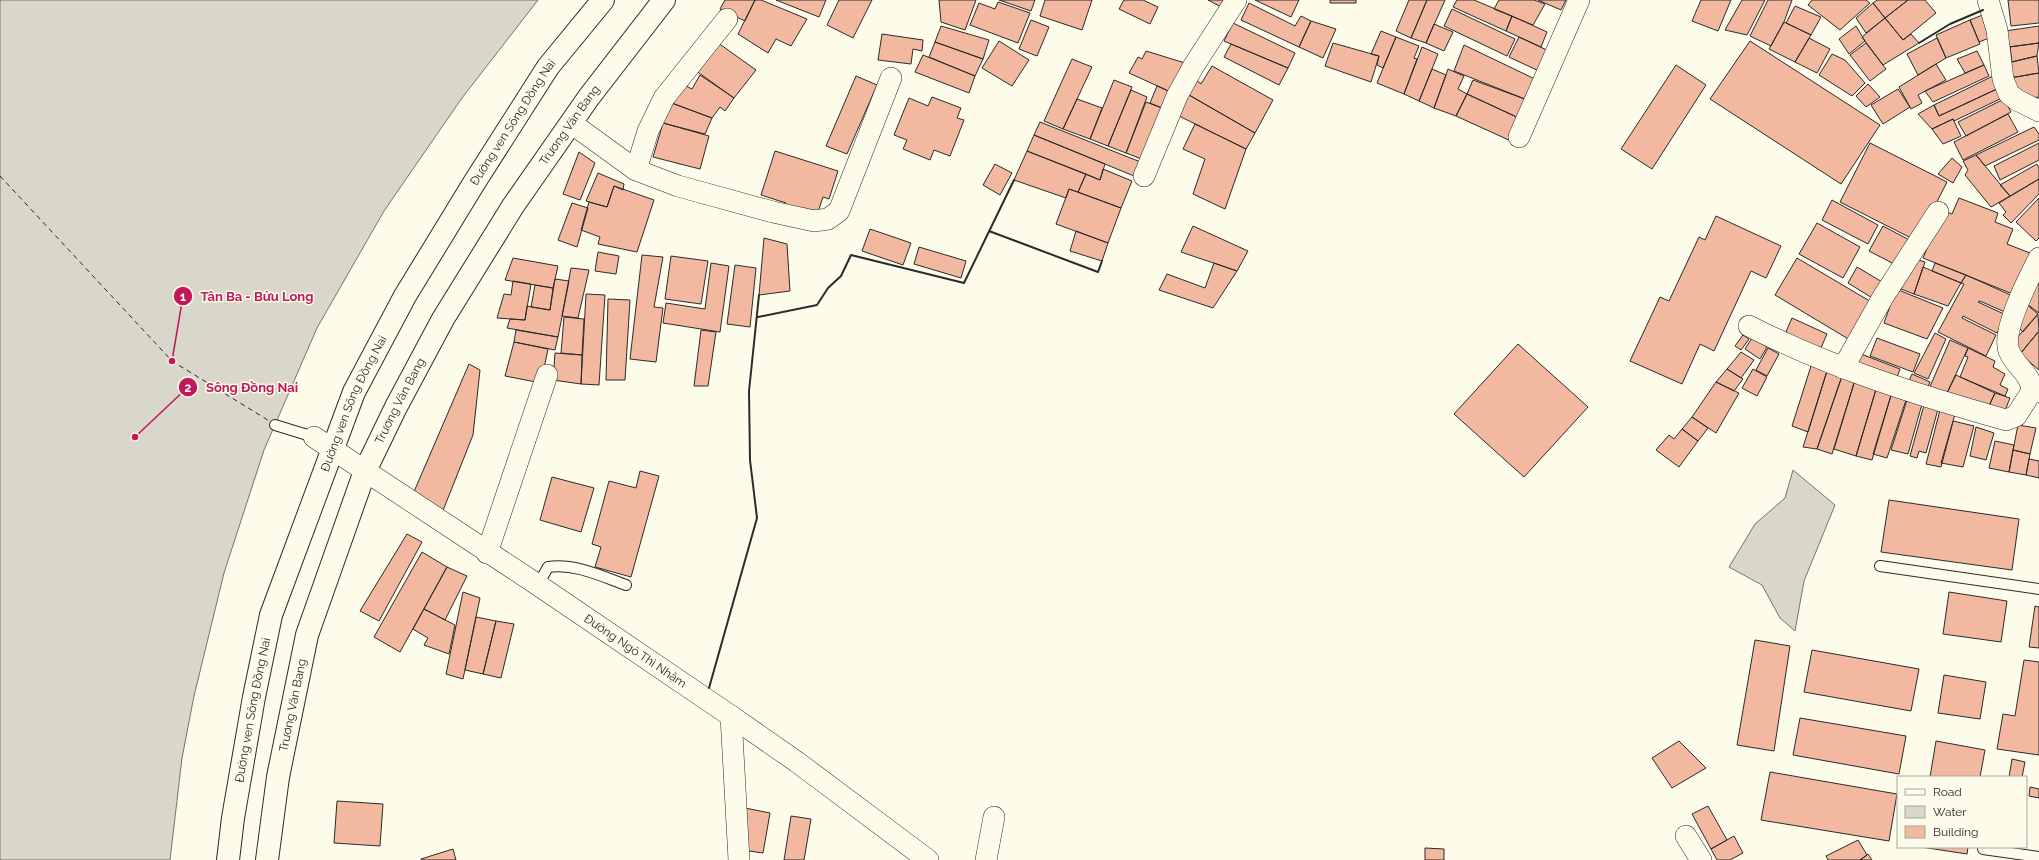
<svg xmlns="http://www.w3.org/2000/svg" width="2039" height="860" font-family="Raleway,sans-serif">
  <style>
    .water { fill: #d8d7c9; stroke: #74746e }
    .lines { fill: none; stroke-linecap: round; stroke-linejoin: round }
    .ferry { stroke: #2b2b2b; stroke-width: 1; stroke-dasharray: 5 4; stroke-linecap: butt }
    .building { fill: #f2b8a0; stroke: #2b2b2b }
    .service-casing { stroke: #2b2b2b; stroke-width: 12 }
    .minor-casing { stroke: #2b2b2b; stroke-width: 22 }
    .secondary-casing { stroke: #2b2b2b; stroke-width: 24 }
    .service { stroke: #fdfbea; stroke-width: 10 }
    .minor { stroke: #fdfbea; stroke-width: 21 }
    .secondary { stroke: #fdfbea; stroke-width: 22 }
    .wall { stroke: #2b2b2b; stroke-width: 2 }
    .labels { text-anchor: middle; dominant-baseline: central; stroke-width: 3; stroke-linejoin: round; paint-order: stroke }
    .street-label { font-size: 12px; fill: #2b2b2b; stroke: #fdfbea }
    .leader { fill: none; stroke: #c2185b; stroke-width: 1.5 }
    .callout-dot { fill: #c2185b; stroke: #fdfbea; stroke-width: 1.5 }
    .mark-label { font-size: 12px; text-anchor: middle; font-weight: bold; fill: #fff }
    .callout-label { font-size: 13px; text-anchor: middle; font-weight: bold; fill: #c2185b; stroke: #fdfbea; stroke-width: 3; stroke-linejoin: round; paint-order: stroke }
  </style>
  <rect width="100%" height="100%" fill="#fdfbea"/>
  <path class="water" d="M0 0H538L462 98 384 211 317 328 264 450 224 573 194 696 182 758 170 860H0Z
    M1793 470 1835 505 1804 581 1795 631 1780 618 1762 585 1729 567 1755 524 1785 498Z"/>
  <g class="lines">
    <path class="ferry" d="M0 176 172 361 271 422"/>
  </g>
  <path class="building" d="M725 0H755L745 21 720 9Z
    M755 0H761L807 19 791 46 776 39 768 53 738 34Z
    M776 0H826L819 17Z
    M839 0H872L853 38 827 25Z
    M939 0H976L965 30 941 22Z
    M999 0H1035L1031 11Z
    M1045 0H1092L1082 30 1040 16Z
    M1124 0H1143L1158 7 1150 24 1119 9Z
    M1208 0H1230L1225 9Z
    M1255 0H1299L1291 17Z
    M1330 0H1356V3H1330Z
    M1409 0H1427L1411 38 1396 31Z
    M1427 0H1445L1426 43 1411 38Z
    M1457 0H1474L1512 16 1506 31 1453 7Z
    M1499 0H1534L1545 4 1533 25 1494 9Z
    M1538 0H1566L1561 10Z
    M1701 0H1731L1718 31 1692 21Z
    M1742 0H1765L1747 35 1725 30Z
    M1768 0H1792L1784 22 1771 46 1750 36Z
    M1812 0H1866L1870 3 1840 30 1808 5Z
    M1877 0H1908L1885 18 1873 3Z
    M1908 0H1925L1936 13 1903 40 1885 18Z
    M2008 0H2039V23L2011 26Z
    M998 2 1030 13 1018 43 970 25 979 3 995 9Z
    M1249 3 1295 26 1301 16 1311 21 1299 47 1241 20Z
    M1873 3 1885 18 1866 33 1856 18Z
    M1795 6 1821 17 1811 35 1786 23Z
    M1452 9 1515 39 1507 56 1444 26Z
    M1985 14 1994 36 1979 42 1970 20Z
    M1512 16 1547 32 1541 47 1506 31Z
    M1885 18 1903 40 1911 34 1919 43 1883 65 1862 37Z
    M1031 20 1049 27 1037 56 1019 49Z
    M1970 20 1980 44 1946 58 1936 35Z
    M1311 21 1336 29 1323 58 1299 47Z
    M1784 22 1811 35 1795 62 1769 49Z
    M1233 23 1295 53 1288 68 1224 41Z
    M1434 24 1453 32 1444 51 1426 43Z
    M941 26 989 40 983 59 935 42Z
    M1856 26 1865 41 1849 54 1839 39Z
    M2039 26V43L2008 47 2005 31Z
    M1381 31 1396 37 1383 68 1377 65 1379 56 1371 54Z
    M882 34 923 40 922 51 913 49 911 64 878 60Z
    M1396 37 1419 46 1414 58 1417 59 1404 94 1377 83Z
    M1519 37 1551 52 1541 72 1509 57Z
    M1809 38 1830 49 1817 73 1795 62Z
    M1937 38 1946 58 1918 75 1907 54Z
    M714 40 756 70 734 98 692 68Z
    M999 41 1029 60 1012 86 982 68Z
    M1750 41 1880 125 1841 184 1710 99Z
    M935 42 983 59 975 76 929 57Z
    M1333 43 1379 56 1371 82 1325 66Z
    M1866 43 1886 69 1870 81 1850 55Z
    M2039 43 2037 56 2012 62 2010 47Z
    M1231 44 1288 68 1279 85 1224 57Z
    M1464 45 1537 80 1530 101 1454 71Z
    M1422 47 1438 54 1419 101 1404 94Z
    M1146 51 1188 64 1173 93 1129 73 1138 57 1142 59Z
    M1977 51 1984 65 1965 73 1957 59Z
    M1832 54 1845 60 1865 83 1852 96 1819 75Z
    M923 55 975 76 969 93 915 72Z
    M2037 56 2039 73 2010 78 2007 63Z
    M1072 59 1092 67 1063 129 1044 121Z
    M1936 64 1946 80 1918 95 1922 103 1911 109 1899 87Z
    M1676 65 1706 85 1652 169 1621 149Z
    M1984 65 1989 76 1933 102 1925 91Z
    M1212 66 1273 100 1255 133 1189 95 1196 80 1201 84Z
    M1432 69 1446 75 1434 108 1419 101Z
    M1448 69 1464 76 1458 89 1467 94 1456 116 1434 108Z
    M2039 73V97L2029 98 2016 88 2010 78Z
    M700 75 734 98 725 111 720 107 712 118 669 102 680 83 692 89Z
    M856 76 877 85 847 154 826 146Z
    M1993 76 1999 88 1939 116 1934 105Z
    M1114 80 1132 87 1108 146 1090 139Z
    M1473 80 1530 101 1521 119 1467 94Z
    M1868 84 1880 97 1866 107 1856 96Z
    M1157 86 1173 93 1167 110 1150 103Z
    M1999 88 2004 97 1954 121 1953 119 1932 129 1918 114 1934 105 1939 116Z
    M1898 89 1910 107 1883 124 1871 105Z
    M1131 90 1147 97 1126 153 1108 146Z
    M1467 94 1521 119 1511 141 1456 116Z
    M1189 95 1255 133 1246 149 1177 115Z
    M932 97 961 108 957 118 964 120 950 156 934 150 930 160 903 149 907 140 894 135 909 98 928 106Z
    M1077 99 1102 108 1090 139 1063 129Z
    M2004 99 2011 112 1966 136 1958 122Z
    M669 102 712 118 705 134 663 123Z
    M1146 102 1167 110 1147 161 1126 153Z
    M2008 114 2018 132 1963 160 1954 142Z
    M1953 119 1961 136 1943 144 1932 129Z
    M1040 122 1143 163 1139 178 1034 135Z
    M663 123 709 136 700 169 653 157Z
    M1195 124 1246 149 1225 209 1193 194 1205 159 1183 149Z
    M2034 127 2039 134V140L1985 166 1976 155Z
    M1034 135 1105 164 1100 180 1027 151Z
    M1870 143 1947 182 1917 241 1840 202Z
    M2039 143V160L2000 180 1994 166Z
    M775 151 838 171 829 199 823 197 818 212 804 208 802 215 784 209 786 203 761 195Z
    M1027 151 1086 174 1078 192 1069 189 1066 198 1014 180Z
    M579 152 595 163 580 200 563 194Z
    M1976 155 2010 196 1991 207 1965 175 1968 170 1963 161Z
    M1952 158 1962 167 1953 183 1938 174Z
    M995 164 1012 173 1000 195 983 185Z
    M2037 164 2039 168V179L2010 196 2000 185Z
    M1103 169 1132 181 1121 208 1078 192 1086 174 1100 180Z
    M598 173 624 184 623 190 614 186 607 207 586 201Z
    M2039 179V194L2011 223 2003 215 2006 212 1999 203Z
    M614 186 654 200 637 252 598 244 600 237 581 230 589 202 607 207Z
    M1069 189 1121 208 1108 243 1056 224Z
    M1959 198 1998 213 1995 222 2013 229 2007 244 2035 255 2018 296 1923 258 1943 210 1952 214Z
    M2039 198V238L2036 241 2016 222Z
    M1832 200 1878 225 1868 244 1822 220Z
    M572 203 588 208 577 247 558 240Z
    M1716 216 1781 246 1766 278 1751 271 1714 351 1700 344 1682 384 1630 361 1660 297 1669 301 1699 237 1705 240Z
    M1817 223 1860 247 1843 278 1799 254Z
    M1193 226 1248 251 1237 271 1181 252Z
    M1883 226 1913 242 1900 267 1869 251Z
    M870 229 911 243 903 265 862 251Z
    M1076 231 1108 243 1102 261 1070 251Z
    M764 238 787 244 790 291 759 295Z
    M919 247 966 261 961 278 914 264Z
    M598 252 619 256 616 274 595 271Z
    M642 255 663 257 654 307 663 308 656 362 630 359Z
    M671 256 708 261 701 304 665 299Z
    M513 258 558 266 553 288 505 280Z
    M1797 258 1873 303 1850 340 1775 295Z
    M1915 259 1925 262 1914 294 1901 289Z
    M711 263 729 266 720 332 663 323 666 303 705 309Z
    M1214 263 1237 271 1213 308 1159 290 1167 274 1205 288Z
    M1935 263 1966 275 1961 283 1932 271Z
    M735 265 756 268 750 327 727 324Z
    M1857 267 1884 283 1874 299 1848 283Z
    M1923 267 1961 283 1948 306 1914 294Z
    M571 268 589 270 578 318 562 316Z
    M1966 275 2015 297 2007 313 1980 301 1978 302 2006 315 1997 333 1963 316 1962 318 1996 335 1986 356 1938 332 1964 284 1961 283Z
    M555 279 569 281 558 337 507 328 510 319 525 320 527 306 550 310Z
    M2039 279V313L2023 301Z
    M513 281 531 284 525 320 497 318 504 294 511 295Z
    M535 285 553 288 550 310 531 307Z
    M1896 289 1943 308 1927 339 1884 323Z
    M586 294 605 295 599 385 581 384Z
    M608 299 630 300 625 380H606Z
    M2025 303 2038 314 2023 332 2014 323Z
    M2038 314 2039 331 2020 354 2014 341Z
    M564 317 584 319 582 355 561 353Z
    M1792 318 1827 334 1820 350 1785 334Z
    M516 330 558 337 555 350 514 342Z
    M701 330 716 332 708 386H694Z
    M1757 330 1761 343 1767 347 1760 359 1745 349Z
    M2039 331V370L2020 354Z
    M1935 333 1946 339 1928 379 1914 373Z
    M1743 335 1749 339 1741 350 1735 346Z
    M1877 338 1920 354 1913 372 1870 356Z
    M1950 340 1968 348 1947 393 1929 389Z
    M514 342 548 349 541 383 505 376Z
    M1518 344 1588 407 1524 477 1454 414Z
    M1768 348 1779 354 1767 376 1756 370Z
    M1968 348 1995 361 1993 367 2005 374 2000 385 2008 389 2005 396 1960 377 1968 357 1965 356Z
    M1741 352 1754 360 1741 378 1727 369Z
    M555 353 582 355 581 384 553 380Z
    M1861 354 1900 369 1895 383 1856 368Z
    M469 364 480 370 473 435 442 513 413 494Z
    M1811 366 1827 371 1808 432 1792 426Z
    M1727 369 1743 379 1734 391 1716 382Z
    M1753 369 1767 377 1757 396 1742 388Z
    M1827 371 1842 376 1817 449 1803 447Z
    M1912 374 1930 382 1925 394 1906 388Z
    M1956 375 1995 393 1987 410 1947 393Z
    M1842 376 1855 380 1832 454 1817 449Z
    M1855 380 1877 386 1856 456 1834 449Z
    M1716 382 1739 393 1716 433 1692 417Z
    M1877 386 1892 392 1872 460 1856 456Z
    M1892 392 1907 397 1887 458 1873 454Z
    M1995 393 2010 398 2004 413 1987 410Z
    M1907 400 1922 404 1908 454 1891 450Z
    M1924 405 1938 409 1926 453 1919 451 1917 458 1910 456Z
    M1940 410 1955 414 1941 467 1926 464Z
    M1692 417 1708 428 1698 441 1682 429Z
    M1953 421 1974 426 1963 467 1941 463Z
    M2018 425 2036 428 2030 454 2013 450Z
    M1976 427 1994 433 1986 460 1970 456Z
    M1682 429 1698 441 1679 467 1656 450 1669 435 1674 439Z
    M1995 441 2014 445 2009 472 1989 468Z
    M2013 450 2030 454 2026 475 2009 472Z
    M2029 459 2039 461V478L2026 475Z
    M640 471 659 476 631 577 595 567 601 547 592 544 609 481 636 488Z
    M552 477 594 488 581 532 540 520Z
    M1889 500 2019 519 2012 570 1881 552Z
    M407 534 422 542 379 621 360 611Z
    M422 552 447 567 400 652 374 637Z
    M447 567 467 576 445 620 424 609Z
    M463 592 480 598 463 679 446 674Z
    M1949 592 2007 601 2001 642 1943 634Z
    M2035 606 2039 607V648L2029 647Z
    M424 609 455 625 449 654 424 645 428 638 413 629Z
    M476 617 496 621 483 674 465 670Z
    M496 621 514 624 501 678 483 674Z
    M1755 640 1790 646 1774 751 1737 745Z
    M1812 650 1919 669 1911 711 1804 692Z
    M2024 660 2039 662V755L1997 749 2003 714 2015 716Z
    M1944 675 1986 682 1980 719 1938 713Z
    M1800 718 1906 736 1899 774 1793 755Z
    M1679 741 1706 768 1672 788 1652 758Z
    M1936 741 1985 750 1980 777H1930Z
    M2012 759 2025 762 2022 777H2009Z
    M1770 772 1897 794 1889 841 1761 820Z
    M2030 787 2039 789V798L2029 796Z
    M337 801 383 804 380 846 334 843Z
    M1708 806 1727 840 1711 849 1692 814Z
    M745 808 770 813 763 853 742 850Z
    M791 816 811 819 804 860H784Z
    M1734 836 1743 853 1730 860H1717L1711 849Z
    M1858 840 1867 855 1860 860H1828L1826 856Z
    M1921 847H1968L1967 854Z
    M1425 848 1444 849V860H1425Z
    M453 849 456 860H421V859Z
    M1868 854 1872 860H1860L1867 855Z"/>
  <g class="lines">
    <defs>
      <path id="service" d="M275 425 314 437
        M1880 566 2039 589
        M538 585 548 567C575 563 601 576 626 585
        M1983 849 2039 857"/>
      <g id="minor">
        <path d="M1988 0 1997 30 2003 79 2009 94 2017 100 2039 111"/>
        <path d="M571 123 636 170 678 186 773 212 814 221 828 219 839 211 891 78"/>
        <path d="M1519 137 1579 0"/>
        <path d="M636 170 648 131 664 98 727 19"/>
        <path d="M1144 176 1177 96 1193 67 1236 0"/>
        <path d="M1749 326C1831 368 1918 395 2006 420L2016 416 2032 391 2039 392"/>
        <path d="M1843 368 1883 297 1938 212"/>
        <path d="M2032 391C2031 373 2015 367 2009 351 2001 331 2029 278 2039 258"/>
        <path id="s1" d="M314 437 538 585 731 716 797 762 928 860"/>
        <path d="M487 553 547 375"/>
        <path d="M731 716 739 860"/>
        <path d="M1686 836 1701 860"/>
        <path d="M986 860 994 817"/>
      </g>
      <g id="secondary">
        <path id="s2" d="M228 860 233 818 254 697 271 615 354 392 405 296 474 183 548 67 603 0"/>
        <path id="s3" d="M267 860 278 777 307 635 365 471 396 407 443 319 513 206 589 97 664 0"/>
      </g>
    </defs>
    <use href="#service" class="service-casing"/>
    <use href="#minor" class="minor-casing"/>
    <use href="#secondary" class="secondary-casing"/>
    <use href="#service" class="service"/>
    <use href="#minor" class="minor"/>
    <use href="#secondary" class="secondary"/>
    <path class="wall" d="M1919 43 1950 24 1983 10
      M989 231 1098 272 1102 261
      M758 317 817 305 828 288 841 276 851 255 964 283 1014 180
      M709 688 757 518 750 460 749 391 759 295"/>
  </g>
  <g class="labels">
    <g class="street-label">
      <text stroke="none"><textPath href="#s2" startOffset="800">Đường ven Sông Đồng Nai</textPath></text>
      <text stroke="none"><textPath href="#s3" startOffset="805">Trương Văn Bang</textPath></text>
      <text stroke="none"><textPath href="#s3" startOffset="481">Trương Văn Bang</textPath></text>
      <text stroke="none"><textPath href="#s2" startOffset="476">Đường ven Sông Đồng Nai</textPath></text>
      <text stroke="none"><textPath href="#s1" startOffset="386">Đường Ngô Thì Nhậm</textPath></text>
      <text stroke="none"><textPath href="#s3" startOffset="157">Trương Văn Bang</textPath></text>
      <text stroke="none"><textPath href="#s2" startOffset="152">Đường ven Sông Đồng Nai</textPath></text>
    </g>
  </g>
  <path class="leader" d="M172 361L183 296M135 437L188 387"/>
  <g class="callout-dot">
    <circle cx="172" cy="361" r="4"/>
    <circle cx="135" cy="437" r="4"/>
    <circle cx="183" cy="296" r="10"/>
    <circle cx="188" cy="387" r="10"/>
  </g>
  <g class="mark-label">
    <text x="183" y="301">1</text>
    <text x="188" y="392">2</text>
  </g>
  <g class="callout-label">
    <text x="257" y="301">Tân Ba - Bửu Long</text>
    <text x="252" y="392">Sông Đồng Nai</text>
  </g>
  <rect x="1897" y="776" width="130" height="72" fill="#fdfbea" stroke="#a9a89e"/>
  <rect x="1905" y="789" width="20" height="6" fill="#fdfbea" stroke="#a9a89e"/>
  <text x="1933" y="796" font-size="12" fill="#2b2b2b">Road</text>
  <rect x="1905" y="806" width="20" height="12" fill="#d8d7c9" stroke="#a9a89e"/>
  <text x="1933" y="816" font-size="12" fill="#2b2b2b">Water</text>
  <rect x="1905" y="826" width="20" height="12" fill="#f2b8a0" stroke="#a9a89e"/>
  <text x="1933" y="836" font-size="12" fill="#2b2b2b">Building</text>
</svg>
